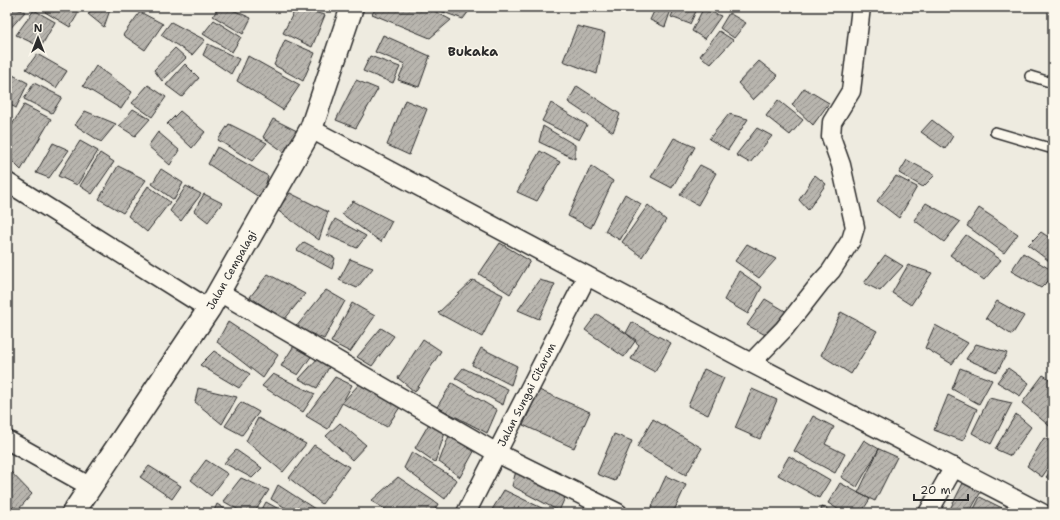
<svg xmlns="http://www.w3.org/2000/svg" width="1060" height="520" font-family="'Shantell Sans',sans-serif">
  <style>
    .building { fill: url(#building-hatch); stroke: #2b2b2b }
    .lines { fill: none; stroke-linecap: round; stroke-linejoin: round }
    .lane-casing { stroke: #2b2b2b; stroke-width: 12 }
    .street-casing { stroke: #2b2b2b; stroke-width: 21 }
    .secondary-casing { stroke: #2b2b2b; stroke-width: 25 }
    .lane { stroke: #fbf7ec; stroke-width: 9 }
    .street { stroke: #fbf7ec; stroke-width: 18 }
    .secondary { stroke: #fbf7ec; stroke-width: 22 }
    .labels { text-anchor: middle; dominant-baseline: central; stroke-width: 3; stroke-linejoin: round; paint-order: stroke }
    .street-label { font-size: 11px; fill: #2b2b2b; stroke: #fbf7ec }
    .quarter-label { font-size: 13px; font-weight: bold; fill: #2b2b2b; stroke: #fbf7ec }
  </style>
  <defs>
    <pattern id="building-hatch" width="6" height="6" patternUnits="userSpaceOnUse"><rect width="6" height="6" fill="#b8b5ae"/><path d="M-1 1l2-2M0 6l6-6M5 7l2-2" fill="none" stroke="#96938e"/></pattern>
  </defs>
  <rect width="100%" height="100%" fill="#eeebe0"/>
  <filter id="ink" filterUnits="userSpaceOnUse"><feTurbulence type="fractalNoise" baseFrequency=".025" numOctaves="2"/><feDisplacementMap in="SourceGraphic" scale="8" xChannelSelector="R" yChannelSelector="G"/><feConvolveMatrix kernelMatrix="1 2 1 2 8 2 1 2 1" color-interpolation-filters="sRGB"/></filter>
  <g filter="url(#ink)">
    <path class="building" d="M7 7H13L25 12 7 32Z
      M48 7H82L70 27 45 12Z
      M94 7H111L104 27 88 14Z
      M219 7H226L251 18 243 34 213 16Z
      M317 7H329L328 11Z
      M377 7H397L403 9 404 7H427L451 20 430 38 372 14Z
      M441 7H472L463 19 440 11Z
      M656 7H672L665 27 650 20Z
      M675 7H698L690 24 671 17Z
      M296 8 325 15 312 47 283 33Z
      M703 9 721 16 705 39 692 31Z
      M34 10 55 22 41 47 16 35Z
      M140 12 163 24 145 50 123 35Z
      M729 13 746 23 734 38 720 28Z
      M214 20 241 37 232 52 203 34Z
      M171 22 205 40 192 55 161 35Z
      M577 26 605 33 597 74 563 61Z
      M719 31 733 40 711 64 700 56Z
      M383 35 430 56 419 87 398 80 405 64 375 52Z
      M285 40 315 53 303 81 274 65Z
      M208 44 239 59 231 74 203 55Z
      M175 48 186 58 162 81 154 70Z
      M37 54 67 71 56 88 26 69Z
      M248 56 300 85 283 110 237 81Z
      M370 56 400 67 393 83 363 71Z
      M759 61 778 76 753 100 738 83Z
      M185 64 199 78 182 97 166 85Z
      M96 66 132 92 121 109 83 86Z
      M7 72 28 83 16 108 7 103Z
      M356 80 378 89 356 128 336 120Z
      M34 83 62 97 52 113 24 99Z
      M148 85 166 97 152 117 132 103Z
      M577 86 620 114 613 132 568 102Z
      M804 88 829 103 813 125 792 105Z
      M405 100 427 109 409 155 387 145Z
      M778 100 803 120 790 135 766 116Z
      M551 103 587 125 579 140 542 121Z
      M24 105 51 119 21 170 7 156V133Z
      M133 109 150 119 135 136 119 126Z
      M85 111 116 124 101 142 75 125Z
      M180 111 205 132 192 148 167 124Z
      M729 114 748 119 728 150 709 139Z
      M273 119 297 131 284 152 263 137Z
      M932 120 953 136 945 149 921 132Z
      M229 124 267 143 252 161 218 140Z
      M543 126 575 145V159L539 142Z
      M757 128 772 136 750 163 736 155Z
      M158 132 179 150 170 165 148 146Z
      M674 138 695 147 672 188 651 177Z
      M80 141 98 151 77 185 58 176Z
      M53 143 69 150 49 178 36 173Z
      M217 147 268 176 262 199 208 164Z
      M540 151 560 162 537 201 517 192Z
      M100 153 114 162 92 194 80 186Z
      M907 160 935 175 923 187 899 173Z
      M700 165 716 173 698 205 680 195Z
      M118 166 146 180 123 213 99 199Z
      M591 166 613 181 591 228 568 216Z
      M161 169 183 183 174 200 152 184Z
      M815 175 826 184 808 210 799 200Z
      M896 176 917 187 899 218 877 201Z
      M148 186 170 202 147 232 128 216Z
      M186 186 201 194 181 221 170 211Z
      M290 193 328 212 319 240 277 210Z
      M204 194 222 203 208 222 194 211Z
      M625 194 641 204 620 240 605 231Z
      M353 201 392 221 381 242 342 214Z
      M926 203 960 222 944 242 914 220Z
      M648 205 666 220 642 257 622 242Z
      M979 208 1018 234 1004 253 967 226Z
      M335 219 366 236 357 248 327 235Z
      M1041 232 1053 240V264L1028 245Z
      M966 235 1001 260 984 280 950 255Z
      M304 242 335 258 332 269 297 250Z
      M500 243 530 261 510 294 479 274Z
      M747 244 776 259 759 278 735 261Z
      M1023 253 1053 271V276L1041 288 1011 271Z
      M885 255 903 266 880 291 864 283Z
      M350 259 373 268 357 288 339 280Z
      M908 265 932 273 911 305 892 293Z
      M739 271 762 287 748 314 724 300Z
      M268 274 305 294 284 320 250 297Z
      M473 280 503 295 482 337 438 313Z
      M539 280 555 284 539 319 518 310Z
      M326 290 345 301 324 339 296 327Z
      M765 299 787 312 771 338 747 325Z
      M997 301 1024 316 1012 335 986 318Z
      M352 303 375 316 350 352 331 342Z
      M841 312 877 331 851 374 821 355Z
      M597 314 636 340 624 357 585 330Z
      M228 322 278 355 263 378 217 342Z
      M632 322 671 343 655 372 631 359 639 345 626 333Z
      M935 325 968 343 952 364 925 348Z
      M381 328 394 336 372 366 357 357Z
      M423 339 441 351 415 392 398 378Z
      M297 341 315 351 298 375 281 366Z
      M976 344 1007 353 997 372 966 359Z
      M481 348 517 366 511 385 472 365Z
      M214 351 250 374 239 388 200 365Z
      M318 358 331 364 317 388 299 379Z
      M463 368 508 389 503 405 455 378Z
      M960 368 992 380 979 404 952 389Z
      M1008 368 1029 383 1020 396 997 382Z
      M704 369 724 378 708 415 688 406Z
      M273 374 315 394 303 412 262 386Z
      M1043 375 1053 381V429L1022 403Z
      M335 377 352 385 328 429 306 416Z
      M361 382 402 404 387 427 342 403Z
      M452 383 497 410 487 433 437 407Z
      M198 388 237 397 222 424 195 402Z
      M752 389 777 400 760 439 735 428Z
      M539 390 590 412 574 448 523 425Z
      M948 395 977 409 963 441 934 430Z
      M989 398 1012 403 991 444 972 433Z
      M241 402 259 412 242 435 225 426Z
      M1016 414 1031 427 1011 456 995 449Z
      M813 416 834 427 825 444 845 454 835 473 794 451Z
      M258 418 306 444 283 472 246 441Z
      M653 419 702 448 686 475 637 447Z
      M430 422 446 430 435 462 415 448Z
      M340 423 366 445 352 460 326 436Z
      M450 433 477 446 460 477 439 462Z
      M614 434 632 441 615 481 597 474Z
      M1044 438 1053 443V461L1042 477 1027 466Z
      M864 440 879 449 857 487 841 477Z
      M314 445 349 467 322 504 289 478Z
      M879 449 897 457 875 501 858 493Z
      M236 450 262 468 252 478 224 463Z
      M412 452 457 480 445 499 404 468Z
      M789 456 830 480 819 498 778 475Z
      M206 460 228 474 211 496 191 480Z
      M149 466 181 486 172 499 140 477Z
      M517 467 567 493 559 511 512 486Z
      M7 468 32 494 18 510 7 502Z
      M1053 468V482L1046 477Z
      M666 476 686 485 673 513H649Z
      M398 477 438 504 433 513H392L371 501Z
      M241 478 269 490 254 513H244L223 501Z
      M965 479 983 488 969 513H948Z
      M840 483 870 499 861 513H844L828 503Z
      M278 485 315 509 313 513H294L271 499Z
      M504 490 548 511 547 513H490Z
      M980 497 1004 509 1002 513H972Z
      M1011 499 1024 513H1002Z
      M266 502 286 513H260Z
      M217 504 231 513H213Z
      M588 506 604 513H585Z
      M753 507 763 513H750Z
      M822 507 837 513H820Z"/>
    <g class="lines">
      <defs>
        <path id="lane" d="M1030 76 1053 83
          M995 132 1053 149"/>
        <g id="street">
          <path d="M311 129 751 363 1042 513"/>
          <path d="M7 182 209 309"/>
          <path d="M219 292 497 453 618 513"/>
          <path d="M751 363 784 329 820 283 831 271 851 240 855 227 841 165 831 137 832 122 851 91 861 7"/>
          <path d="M7 440 91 487"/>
          <path id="s1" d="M466 513 587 276"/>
          <path d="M928 513 954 467"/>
        </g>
        <g id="secondary">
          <path id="s2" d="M73 513 209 309 311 129 352 7"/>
        </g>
      </defs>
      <use href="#lane" class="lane-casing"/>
      <use href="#street" class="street-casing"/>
      <use href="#secondary" class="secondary-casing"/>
      <use href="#lane" class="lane"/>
      <use href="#street" class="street"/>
      <use href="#secondary" class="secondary"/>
    </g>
  </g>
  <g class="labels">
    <g class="street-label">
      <text stroke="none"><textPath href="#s2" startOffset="290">Jalan Cempalagi</textPath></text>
      <text stroke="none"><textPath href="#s1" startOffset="133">Jalan Sungai Citarum</textPath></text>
    </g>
    <g class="quarter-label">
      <text x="473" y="51">Bukaka</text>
    </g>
  </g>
  <rect width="1060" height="520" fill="none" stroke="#fbf7ec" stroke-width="24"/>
  <rect x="12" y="12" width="1036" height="496" fill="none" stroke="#2b2b2b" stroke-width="1.5" filter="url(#ink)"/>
  <g transform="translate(38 38)" stroke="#fbf7ec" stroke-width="3" paint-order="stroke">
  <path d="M0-3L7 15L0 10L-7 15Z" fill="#2b2b2b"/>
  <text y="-6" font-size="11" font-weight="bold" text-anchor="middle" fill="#2b2b2b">N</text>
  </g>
  <path d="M914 494v6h54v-6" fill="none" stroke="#2b2b2b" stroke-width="2"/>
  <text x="920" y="494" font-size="12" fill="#2b2b2b" stroke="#fbf7ec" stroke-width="3" paint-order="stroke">20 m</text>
</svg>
